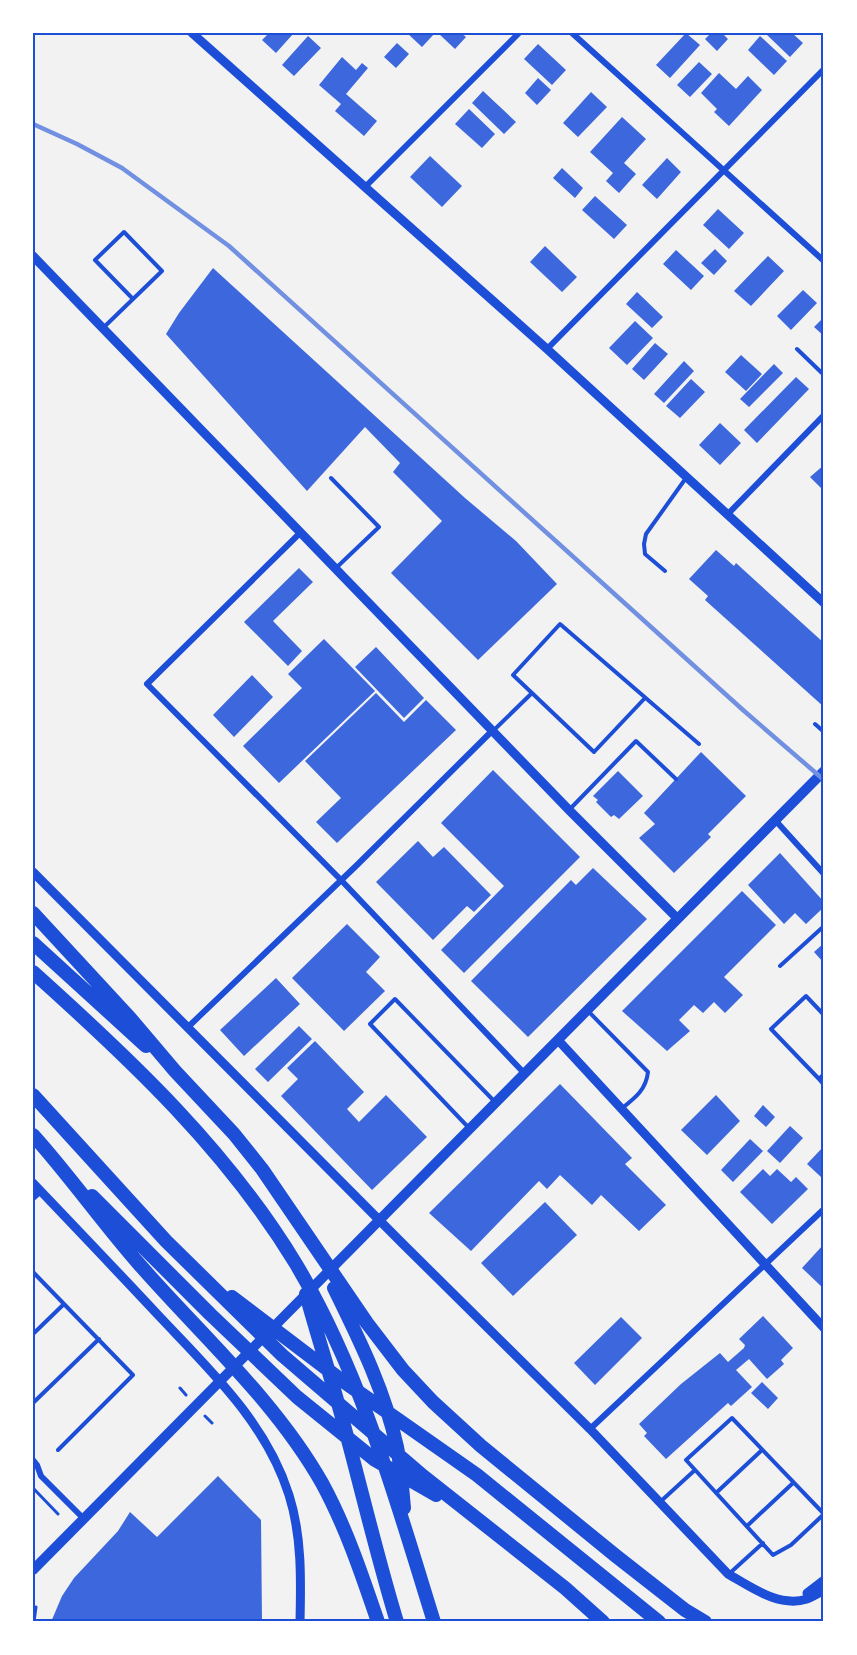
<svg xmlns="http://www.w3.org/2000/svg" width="857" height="1655" font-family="'Alegreya Sans',sans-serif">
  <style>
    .building { fill: #3d67dc }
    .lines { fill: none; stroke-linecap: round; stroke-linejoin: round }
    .path { stroke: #1d4ed8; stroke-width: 3 }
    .service { stroke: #1d4ed8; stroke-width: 4 }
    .minor { stroke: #1d4ed8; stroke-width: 6 }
    .tertiary { stroke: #1d4ed8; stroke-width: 9 }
    .secondary { stroke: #1d4ed8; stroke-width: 10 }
    .motorway { stroke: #1d4ed8; stroke-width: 14 }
    .rail { stroke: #7290e2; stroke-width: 4.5 }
    .neatline { fill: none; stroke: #1d4ed8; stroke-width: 2 }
  </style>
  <rect width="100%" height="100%" fill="#f2f2f2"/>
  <path class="building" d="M269 33H292L293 34 276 53 262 40Z
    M407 33H435L422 47Z
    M438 33H461L466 37 455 49Z
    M686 33 700 45 670 78 656 65Z
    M711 33H722L728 39 717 51 705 39Z
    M765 33H792L803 43 790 57Z
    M308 36 321 48 294 76 282 65Z
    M760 36 787 61 774 75 748 50Z
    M397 43 409 54 396 68 384 57Z
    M538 44 566 70 552 85 524 59Z
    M342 57 356 70 362 63 368 68 346 94 377 121 364 136 335 111 341 104 319 85Z
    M699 62 712 74 690 97 677 85Z
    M719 73 736 89 748 76 762 90 729 126 714 112 717 109 701 93Z
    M538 78 551 90 537 105 525 93Z
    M483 91 516 122 504 134 472 103Z
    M591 92 607 107 578 137 563 123Z
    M469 109 495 134 482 148 455 124Z
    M622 117 646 139 624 163 636 174 619 193 606 181 613 173 590 152Z
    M430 156 462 186 442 207 410 177Z
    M667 158 681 172 657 199 642 185Z
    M562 168 583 188 575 198 553 178Z
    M595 196 627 225 614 239 582 210Z
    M718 209 744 233 729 249 703 225Z
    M545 246 577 277 562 292 530 262Z
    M715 249 727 261 714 275 701 263Z
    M676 250 704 276 691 290 663 264Z
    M768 256 784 271 751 306 734 291Z
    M213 268 465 498 516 541 557 584 478 660 391 573 442 521 393 472 400 463 365 427 307 491 166 334 179 313Z
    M803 290 817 303 791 330 777 316Z
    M637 292 663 317 652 328 626 304Z
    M824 317V336L814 327Z
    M635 321 653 338 627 365 609 348Z
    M655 343 668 354 644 380 632 369Z
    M741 355 762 374 746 391 725 372Z
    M684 361 694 371 664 403 654 394Z
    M774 364 783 373 749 407 740 399Z
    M796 377 809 389 757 443 744 430Z
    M691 379 705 392 680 418 666 406Z
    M720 423 741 443 720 465 699 445Z
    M824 465V491L810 477Z
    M716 550 734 566 736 563 824 643V707L705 600 708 596 689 579Z
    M299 568 313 582 273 621 302 651 288 666 244 622Z
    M324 639 375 691 279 783 243 746 302 688 288 674Z
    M376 647 424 698 404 718 355 667Z
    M252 675 273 697 234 737 213 715Z
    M376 693 404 722 426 700 456 730 337 843 316 822 341 798 305 761Z
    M701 752 746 796 708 834 711 837 674 873 639 838 655 824 644 813Z
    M493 770 580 857 464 973 441 950 504 886 441 823Z
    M618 771 643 796 619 819 614 815 611 817 596 802 598 800 593 796Z
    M418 841 433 857 444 847 491 895 474 912 467 906 433 940 376 882Z
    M780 853 824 902V907L806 924 795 913 784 924 748 885Z
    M593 868 647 919 528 1037 471 981 571 880 576 885Z
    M742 891 776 925 724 977 743 995 725 1013 714 1002 703 1013 694 1005 679 1020 690 1031 667 1051 622 1011Z
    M347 924 380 957 366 972 385 991 344 1031 292 978Z
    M824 943V963L814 952Z
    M276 978 300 1004 244 1056 220 1030Z
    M299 1026 312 1039 268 1082 255 1069Z
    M315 1041 364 1092 347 1109 359 1122 386 1095 427 1137 372 1190 281 1096 298 1079 287 1068Z
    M560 1084 632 1158 625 1164 666 1205 639 1231 601 1195 592 1205 560 1175 547 1189 539 1181 471 1251 429 1213Z
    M716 1095 740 1121 707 1155 681 1130Z
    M763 1105 775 1117 766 1127 754 1116Z
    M790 1126 803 1138 780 1163 767 1151Z
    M750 1139 763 1151 733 1182 721 1170Z
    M824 1146V1174L821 1177 807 1164Z
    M763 1169 770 1176 777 1169 791 1182 796 1177 808 1189 772 1224 740 1192Z
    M545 1202 577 1235 513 1296 481 1263Z
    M824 1244V1289L802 1268Z
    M763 1316 793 1348 781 1360 784 1364 767 1379 749 1359 736 1370 752 1387 731 1406 728 1403 666 1459 644 1436 647 1433 639 1424 681 1384 720 1353 728 1362 744 1348 745 1345 739 1339Z
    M621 1317 642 1338 595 1385 574 1363Z
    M762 1382 778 1398 768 1409 751 1393Z
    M218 1476 261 1520 262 1622H51L62 1596 74 1578 118 1531 130 1512 157 1537Z"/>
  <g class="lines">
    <path class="path" d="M180 1388 186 1395
      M205 1416 212 1423
      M33 1488 58 1514
      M34 1622 36 1607"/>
    <path class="service" d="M103 328 162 271 124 232 95 260 133 299
      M797 349 824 375
      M331 478 379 527 336 568
      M665 571 645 554 644 544 646 534 686 478
      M532 693 594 752 645 698
      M815 724 824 732
      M494 730 532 693 513 675 560 624 699 744
      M570 809 636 741 676 779
      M780 966 824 926
      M588 1011 648 1072C646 1090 635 1098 621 1109
      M824 1015 806 996 771 1029 819 1079 824 1074
      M819 1079 824 1085
      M468 1127 370 1024 395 999 495 1102
      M33 1272 64 1304 33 1334
      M33 1403 99 1339
      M58 1450 133 1375 64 1304
      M716 1493 762 1450
      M660 1502 695 1470
      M824 1514 791 1545 773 1555 686 1460 732 1418 824 1514
      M747 1526 793 1483
      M730 1573 763 1543"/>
    <path class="minor" d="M572 33 824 261
      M365 187 519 33
      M547 349 824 69
      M727 515 824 415
      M300 533 147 684 341 880 525 1074
      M775 820 824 874
      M187 1028 357 865 493 730
      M33 1198 41 1191
      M590 1429 824 1209
      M33 1460 37 1465 41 1476 84 1519"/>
    <path class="tertiary" d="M192 33 547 349 824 603
      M33 256 569 810 677 918
      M33 872 403 1244 590 1429 728 1574C751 1587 779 1608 807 1599 813 1597 819 1593 824 1590
      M558 1040 824 1328
      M33 1183C75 1227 117 1271 159 1316 209 1369 266 1422 289 1495 302 1536 301 1580 300 1622
      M807 1593 824 1580"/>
    <path class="secondary" d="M33 1570 824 771"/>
    <path class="motorway" d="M33 913 130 1018 175 1071 234 1134 262 1169 367 1323 403 1370 433 1402 481 1446 616 1556 685 1610 705 1622
      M33 943 146 1046
      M33 972C131 1060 227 1150 296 1264 362 1375 396 1500 434 1622
      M33 1095 166 1241 282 1355 423 1476 565 1588 603 1622
      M33 1135C70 1176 102 1222 139 1264 201 1335 275 1400 322 1483 346 1527 362 1575 378 1622
      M92 1196 210 1314 297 1397 375 1460 436 1495
      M334 1288C359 1339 385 1391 397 1447 401 1467 402 1488 404 1508
      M306 1294C317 1335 330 1374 341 1414 360 1483 376 1553 397 1622
      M232 1297 340 1379 477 1475 659 1622"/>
    <path class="rail" d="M33 124 77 144 122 168 229 246 743 710 824 780"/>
  </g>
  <rect width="857" height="1655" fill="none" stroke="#ffffff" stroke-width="69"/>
  <rect x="34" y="34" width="788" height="1586" class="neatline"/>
</svg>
